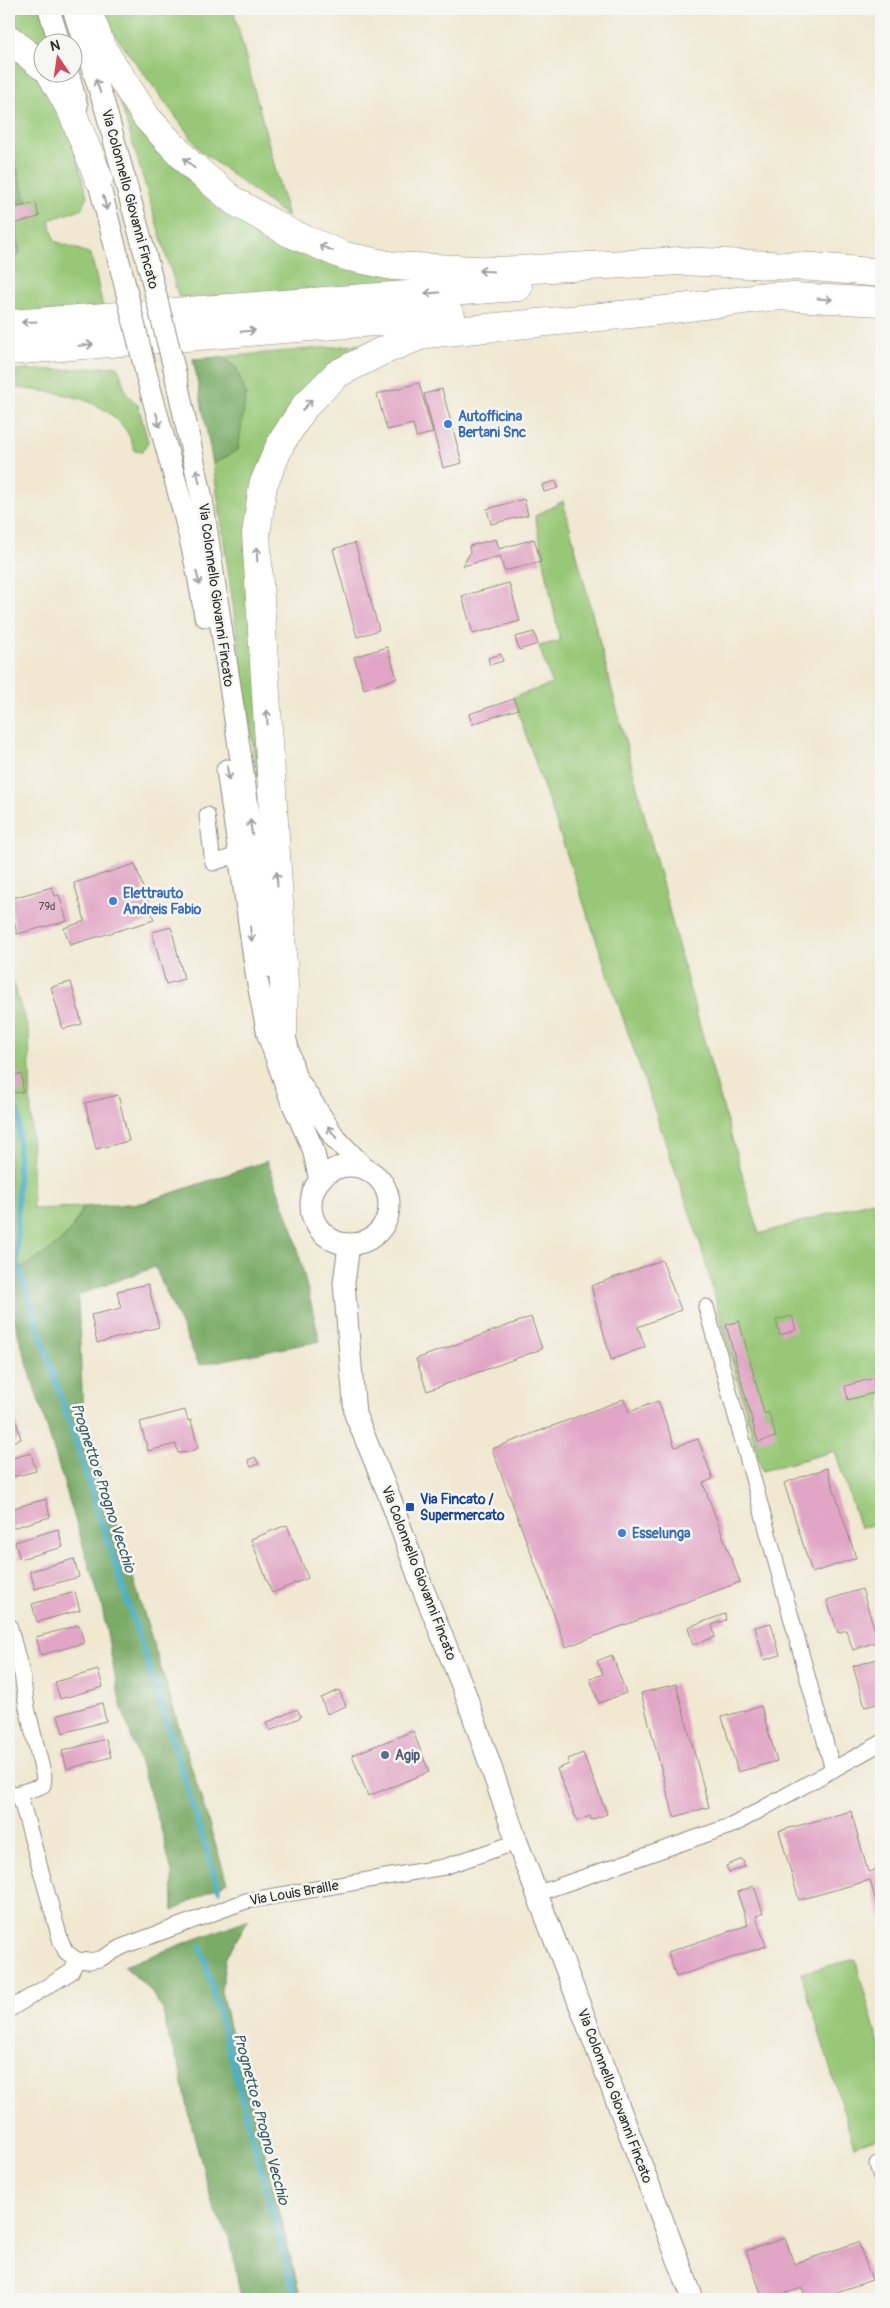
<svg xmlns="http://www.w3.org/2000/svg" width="890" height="2308" font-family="Pangolin,sans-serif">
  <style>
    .green { fill: #98c877; stroke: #627a51 }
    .forest { fill: #7aac68; stroke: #526c4a }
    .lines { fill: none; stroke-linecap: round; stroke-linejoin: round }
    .stream { stroke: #4bb0ca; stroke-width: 5.5 }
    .building { fill: #e1a5c5 }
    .street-casing { stroke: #8e8a7e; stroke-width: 17 }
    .secondary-casing { stroke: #8e8a7e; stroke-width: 23 }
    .highway-casing { stroke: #8e8a7e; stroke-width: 29 }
    .street { stroke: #fff; stroke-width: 15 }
    .secondary { stroke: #fff; stroke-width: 21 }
    .highway { stroke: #fff; stroke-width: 28 }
    .secondary-bridge-casing { stroke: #8e8a7e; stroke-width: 23; stroke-linecap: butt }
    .secondary-bridge { stroke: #fff; stroke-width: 21 }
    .oneway { stroke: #a0a0a0 }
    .shop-dot { fill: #3f7fe0; stroke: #f6f6f2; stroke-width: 2 }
    .transit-dot { fill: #1a4fb4; stroke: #f6f6f2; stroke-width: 2 }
    .service-dot { fill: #5c6f8a; stroke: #f6f6f2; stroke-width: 2 }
    .labels { text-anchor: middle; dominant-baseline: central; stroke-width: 5; stroke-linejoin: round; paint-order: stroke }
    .number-label { font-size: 11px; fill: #584a52 }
    .street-label { font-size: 14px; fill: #2b2b2b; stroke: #f6f6f2 }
    .shop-label { font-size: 14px; font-weight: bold; fill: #366cbe; stroke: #f6f6f2; text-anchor: start }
    .transit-label { font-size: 14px; font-weight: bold; fill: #164399; stroke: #f6f6f2; text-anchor: start }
    .service-label { font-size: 14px; font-weight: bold; fill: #4e5e75; stroke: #f6f6f2; text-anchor: start }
    .water-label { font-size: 15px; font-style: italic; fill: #365a63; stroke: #f6f6f2 }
  </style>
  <rect width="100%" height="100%" fill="#f6f6f2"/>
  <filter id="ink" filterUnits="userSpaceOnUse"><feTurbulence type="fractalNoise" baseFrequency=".02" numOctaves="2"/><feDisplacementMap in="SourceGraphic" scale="10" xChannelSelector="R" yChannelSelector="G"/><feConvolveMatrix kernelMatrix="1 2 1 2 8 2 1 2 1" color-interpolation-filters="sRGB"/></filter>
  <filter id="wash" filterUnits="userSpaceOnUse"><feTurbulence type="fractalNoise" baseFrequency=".0096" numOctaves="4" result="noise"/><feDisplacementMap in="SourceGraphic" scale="20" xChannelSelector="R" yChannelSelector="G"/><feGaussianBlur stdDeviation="1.12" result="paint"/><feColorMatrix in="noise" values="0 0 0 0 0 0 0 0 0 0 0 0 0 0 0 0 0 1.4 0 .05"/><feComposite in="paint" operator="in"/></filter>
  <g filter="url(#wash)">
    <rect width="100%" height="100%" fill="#f0e8d1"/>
    <path class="green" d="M9 9H41L54 42H42V47L20 31 9 26Z
      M103 9H233L288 217 201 151 110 28Z
      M9 57 30 68 56 102 70 132 87 196 81 209 49 220 55 241 91 254 103 307 9 314V265L16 227 10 228 9 205 25 200 9 141Z
      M117 91 191 183 431 279 432 284 179 298Z
      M387 342 368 349 260 479 261 802 213 464 238 450 236 367 222 357Z
      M118 366 126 393 138 405 148 442 142 452 135 451C132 444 130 436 126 430 98 392 51 393 9 387V370H58Z
      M563 501 690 991 759 1234 872 1201 881 1234V1523L860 1528 835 1451 762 1471 700 1243 513 697 552 684 539 646 560 641 535 516Z
      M9 969 29 1033 33 1209 82 1207C73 1242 38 1257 9 1275Z
      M855 1959 881 2051V2137L854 2146 801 1973Z"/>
    <path class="forest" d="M9 141 26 201 9 205Z
      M9 225 10 228 16 227 20 253 9 265Z
      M222 357 236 367 246 395 238 450 213 464 193 359Z
      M267 1161 293 1230 320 1341 199 1365 155 1267 78 1295 83 1416 227 1882 173 1911 172 1872 160 1825 120 1702 102 1607 9 1304V1275C38 1257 73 1242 82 1207L142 1203Z
      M249 1919 226 1957 221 1991 229 2027 260 2133 301 2299H241L230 2237 214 2210 192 2127 179 2065 168 2037 163 2010 149 1989 124 1966Z"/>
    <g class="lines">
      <path class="stream" d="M9 1088 19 1117 17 1262 168 1726 219 1890
        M201 1946 296 2299"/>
    </g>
    <g id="blocks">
      <path class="building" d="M36 203 39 217 13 224 9 209Z
        M419 383 433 433 416 437 413 424 387 430 377 394Z
        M442 389 462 463 443 468 424 394Z
        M556 481 558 488 544 492 542 485Z
        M524 499 528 515 491 524 487 509Z
        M496 539 499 549 534 539 541 562 504 571 500 556 463 566 470 553 469 546Z
        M355 543 379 630 357 637 333 549Z
        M509 583 520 621 473 634 462 596Z
        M534 632 538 644 519 650 515 637Z
        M387 647 397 678 364 689 354 657Z
        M501 654 503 661 490 665 488 658Z
        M514 699 518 709 472 724 469 714Z
        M135 864 154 920 70 945 64 928 85 921 74 883Z
        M52 887 55 896 59 895 67 921 17 934 9 899Z
        M171 927 184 979 166 984 152 932Z
        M71 982 82 1024 63 1029 51 987Z
        M22 1074 23 1092 12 1093 10 1076Z
        M118 1095 129 1141 96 1149 85 1103Z
        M662 1260 681 1310 638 1327 645 1347 611 1360 591 1286Z
        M148 1284 159 1327 97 1343 91 1315 121 1308 117 1291Z
        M792 1316 796 1330 780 1335 776 1320Z
        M531 1317 542 1349 427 1391 416 1359Z
        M739 1321 764 1413H769L776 1437 758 1442 726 1325Z
        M881 1376V1391L848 1400 845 1386Z
        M624 1399 629 1412 658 1401 675 1447 698 1439 713 1479 703 1483 740 1582 566 1647 492 1449Z
        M185 1410 188 1421 191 1420 198 1448 189 1452 178 1453 176 1444 148 1451 140 1422Z
        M16 1421 21 1439 9 1443V1423Z
        M31 1453 36 1471 9 1478V1459Z
        M255 1457 259 1464 251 1467 248 1460Z
        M827 1468 856 1558 812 1573 784 1483Z
        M46 1499 50 1517 9 1529V1509Z
        M287 1525 308 1578 272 1593 251 1539Z
        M58 1529 63 1547 20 1559 15 1542Z
        M74 1559 79 1577 35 1589 30 1571Z
        M862 1589 878 1641 853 1650 846 1630 838 1633 827 1600Z
        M75 1592 80 1610 37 1622 32 1604Z
        M725 1614 726 1620 712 1625 715 1637 693 1645 688 1627Z
        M771 1623 780 1655 764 1660 755 1627Z
        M79 1625 84 1643 41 1655 36 1637Z
        M612 1655 626 1693 599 1703 590 1679 603 1674 597 1661Z
        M881 1658V1703L865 1707 853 1666Z
        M98 1670 103 1687 60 1699 55 1682Z
        M676 1684 709 1807 674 1817 641 1693Z
        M339 1690 346 1706 327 1714 321 1698Z
        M102 1703 106 1721 63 1733 58 1715Z
        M761 1706 777 1761 738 1772 722 1717Z
        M297 1709 301 1717 270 1731 266 1723Z
        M413 1731 429 1772 368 1796 352 1755Z
        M106 1739 111 1757 67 1769 62 1751Z
        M583 1753 607 1814 591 1820 590 1816 577 1821 557 1769 569 1764 568 1759Z
        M851 1811 868 1872 881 1868V1920L870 1880 799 1900 779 1831Z
        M742 1859 745 1866 729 1873 726 1866Z
        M754 1886 763 1913 756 1916 766 1946 676 1977 668 1952 748 1925 737 1892Z
        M785 2238 794 2264 858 2242 872 2280 816 2299H807L802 2288 769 2299H763L746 2251Z"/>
    </g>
  </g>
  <g filter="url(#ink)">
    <use href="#blocks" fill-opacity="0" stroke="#8e8a7e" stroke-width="1"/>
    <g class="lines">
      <defs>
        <path id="street" d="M207 815 213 863 240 854
          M706 1307 833 1770
          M9 1625 22 1674 27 1708 44 1777 43 1785 39 1787 9 1796
          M19 1793 61 1942 66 1952 77 1960
          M536 1894 733 1825 881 1743
          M10 2009 71 1972 77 1960 89 1961 100 1959 124 1946 246 1901 444 1867 517 1842
          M881 2163 877 2164 881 2177"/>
        <path id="secondary" d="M49 9 59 42
          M73 9 105 107 149 268
          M68 72 77 106
          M94 164 122 273
          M174 368 202 499 272 967
          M146 373C167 453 193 534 205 616
          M227 770 257 979 268 1035 291 1100 313 1149 320 1180
          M280 1017 295 1076 335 1138 364 1168
          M311 1205a39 39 0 1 1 78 0a39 39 0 1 1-78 0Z
          M349 1245 344 1283 355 1414 390 1498 421 1584 464 1690 517 1842 693 2299"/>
        <path id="highway" d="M87 9 102 48 147 118 190 164 234 201 288 232 345 256 393 266 496 271 680 261 814 267 881 273
          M9 39 42 66
          M50 72 72 112 99 179
          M758 297 776 296 881 302
          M9 324 518 287
          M9 351 451 316
          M283 1032 284 982 256 534 263 485 281 443 305 406 337 374 380 352 425 334 641 313 776 296"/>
      </defs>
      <use href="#street" class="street-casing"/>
      <use href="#secondary" class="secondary-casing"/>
      <use href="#highway" class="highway-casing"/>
      <use href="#street" class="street"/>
      <use href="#secondary" class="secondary"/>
      <use href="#highway" class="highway"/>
      <defs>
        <path id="secondary-bridge" d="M149 268 174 368
          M122 273 146 373"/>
      </defs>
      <use href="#secondary-bridge" class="secondary-bridge-casing"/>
      <use href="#secondary-bridge" class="secondary-bridge"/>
    </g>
    <defs><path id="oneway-shaft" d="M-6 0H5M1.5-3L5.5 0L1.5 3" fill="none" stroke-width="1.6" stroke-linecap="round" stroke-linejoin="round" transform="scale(1.25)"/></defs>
    <g class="oneway">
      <use href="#oneway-shaft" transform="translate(98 86) rotate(-108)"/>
      <use href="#oneway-shaft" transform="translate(189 163) rotate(-136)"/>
      <use href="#oneway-shaft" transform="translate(105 203) rotate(76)"/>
      <use href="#oneway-shaft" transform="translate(326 248) rotate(-157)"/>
      <use href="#oneway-shaft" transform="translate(486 271) rotate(-177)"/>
      <use href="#oneway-shaft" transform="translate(432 293) rotate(176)"/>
      <use href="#oneway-shaft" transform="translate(825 299) rotate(4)"/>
      <use href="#oneway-shaft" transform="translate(29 322) rotate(177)"/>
      <use href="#oneway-shaft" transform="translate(248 331) rotate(-5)"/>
      <use href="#oneway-shaft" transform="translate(86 345) rotate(-5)"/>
      <use href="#oneway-shaft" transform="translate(307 405) rotate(-49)"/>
      <use href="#oneway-shaft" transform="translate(158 420) rotate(75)"/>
      <use href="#oneway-shaft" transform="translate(198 476) rotate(-102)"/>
      <use href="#oneway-shaft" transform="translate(257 554) rotate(-92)"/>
      <use href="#oneway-shaft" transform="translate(198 578) rotate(76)"/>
      <use href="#oneway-shaft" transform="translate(267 717) rotate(-94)"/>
      <use href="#oneway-shaft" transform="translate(228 773) rotate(82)"/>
      <use href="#oneway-shaft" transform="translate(251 827) rotate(-98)"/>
      <use href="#oneway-shaft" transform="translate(277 879) rotate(-94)"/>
      <use href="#oneway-shaft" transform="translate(251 934) rotate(82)"/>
      <use href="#oneway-shaft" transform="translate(332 1132) rotate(-125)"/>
    </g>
  </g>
  <g class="shop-dot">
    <circle cx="448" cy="424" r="5"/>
    <circle cx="113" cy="901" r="5"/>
    <circle cx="622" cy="1533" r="5"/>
  </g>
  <rect class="transit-dot" x="405" y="1502" width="10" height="10" rx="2.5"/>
  <circle class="service-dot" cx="385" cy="1755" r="5"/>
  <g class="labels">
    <g class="number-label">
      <text x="47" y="906">79d</text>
    </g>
    <g class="street-label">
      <text transform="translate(130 199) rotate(75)">Via Colonnello Giovanni Fincato</text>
      <text transform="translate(216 595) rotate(82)">Via Colonnello Giovanni Fincato</text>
      <text transform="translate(419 1573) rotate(69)">Via Colonnello Giovanni Fincato</text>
      <text transform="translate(294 1893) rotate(-10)">Via Louis Braille</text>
      <text transform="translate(615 2096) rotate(69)">Via Colonnello Giovanni Fincato</text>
    </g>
    <g class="shop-label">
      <text x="458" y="416">Autofficina<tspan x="458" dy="16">Bertani Snc</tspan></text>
      <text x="123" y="893">Elettrauto<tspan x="123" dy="16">Andreis Fabio</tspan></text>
      <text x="632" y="1533">Esselunga</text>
    </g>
    <g class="transit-label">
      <text x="420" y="1499">Via Fincato /<tspan x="420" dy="16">Supermercato</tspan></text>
    </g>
    <g class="service-label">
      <text x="395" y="1755">Agip</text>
    </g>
    <g class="water-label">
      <text transform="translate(103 1488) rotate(72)">Prognetto e Progno Vecchio</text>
      <text transform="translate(261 2119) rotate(75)">Prognetto e Progno Vecchio</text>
    </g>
  </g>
  <rect width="890" height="2308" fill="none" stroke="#f6f6f2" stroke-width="30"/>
  <g transform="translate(58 58) rotate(347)"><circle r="24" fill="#f6f6f2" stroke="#a5a5a2"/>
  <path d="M0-4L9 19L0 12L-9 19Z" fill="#d1495b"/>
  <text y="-8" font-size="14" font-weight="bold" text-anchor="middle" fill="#2b2b2b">N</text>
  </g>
</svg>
